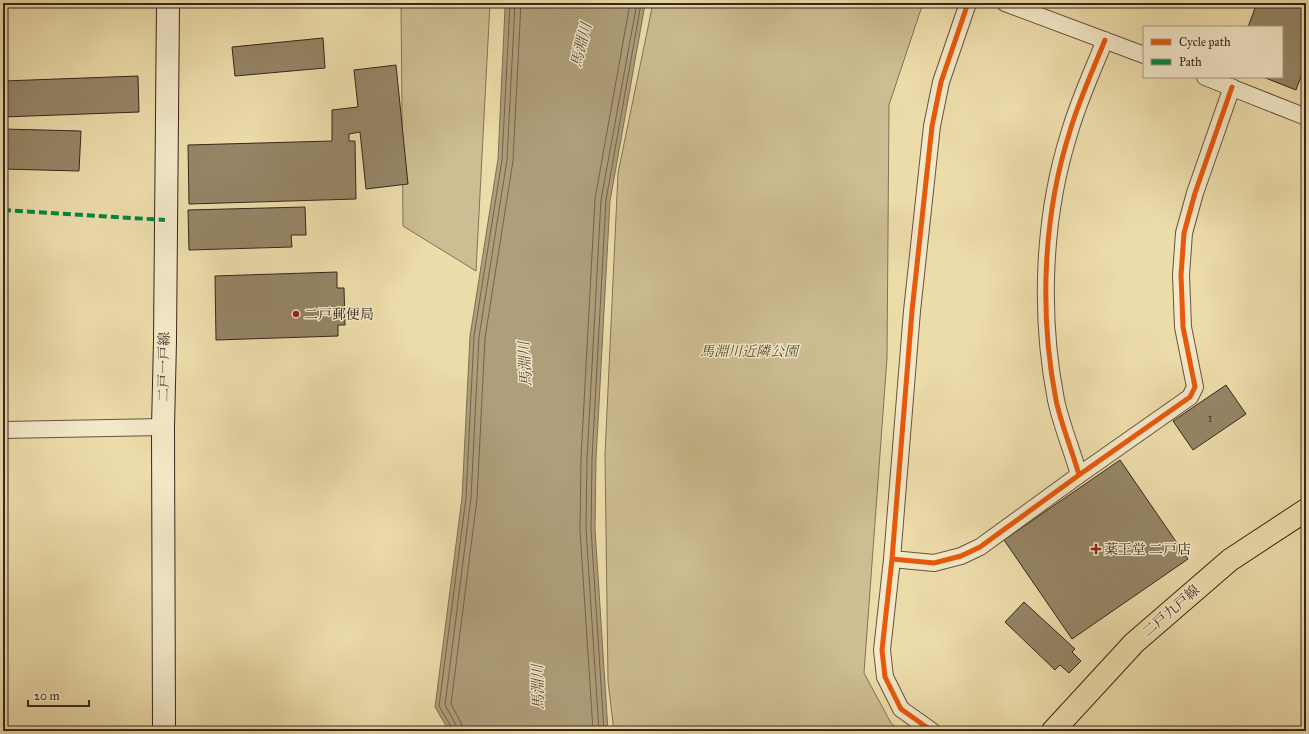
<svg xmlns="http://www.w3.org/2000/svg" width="1309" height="734" font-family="'IM FELL Great Primer','Noto Serif JP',serif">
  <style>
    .green { fill: #cdbd92; stroke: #827258 }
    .water { fill: #ae9e7a; stroke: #7e6e55 }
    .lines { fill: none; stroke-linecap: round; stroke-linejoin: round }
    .shore { stroke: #72624c; stroke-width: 1 }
    .building { fill: #958566; stroke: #36261d }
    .street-casing { stroke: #645440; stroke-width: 18 }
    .secondary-casing { stroke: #36261d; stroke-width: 24 }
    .primary-casing { stroke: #36261d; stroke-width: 24 }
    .street { stroke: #f3e8c8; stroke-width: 16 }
    .secondary { stroke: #f3e8c8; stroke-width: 22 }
    .primary { stroke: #ecdcaa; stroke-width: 22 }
    .quiet { stroke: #00873e; stroke-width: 4; stroke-dasharray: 8 4; stroke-linecap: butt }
    .cycleway-casing { stroke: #f3e8c8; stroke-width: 8 }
    .cycleway { stroke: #e8590c; stroke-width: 5 }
    .poi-dot { fill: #8f2418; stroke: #f3e8c8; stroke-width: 1.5 }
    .labels { text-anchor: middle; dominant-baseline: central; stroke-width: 3; stroke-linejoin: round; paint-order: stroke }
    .number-label { font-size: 12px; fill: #4e3e2f }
    .poi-label { font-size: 14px; fill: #36261d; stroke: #f3e8c8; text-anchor: start }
    .park-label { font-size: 14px; font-style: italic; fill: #5c4c3a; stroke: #f3e8c8 }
    .street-label { font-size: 14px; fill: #36261d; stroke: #f3e8c8 }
    .water-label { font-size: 15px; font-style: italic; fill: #5a4a39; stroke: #f3e8c8 }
  </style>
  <rect width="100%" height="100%" fill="#ecdcaa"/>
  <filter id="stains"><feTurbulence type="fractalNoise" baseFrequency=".005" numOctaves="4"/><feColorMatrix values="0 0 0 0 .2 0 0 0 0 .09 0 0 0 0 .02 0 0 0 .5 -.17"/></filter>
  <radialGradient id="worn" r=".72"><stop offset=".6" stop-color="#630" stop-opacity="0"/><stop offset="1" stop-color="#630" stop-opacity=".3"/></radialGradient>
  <path class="green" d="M401 3H490L476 271 403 226Z
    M653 3H923L889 105 887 358 864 673 891 723 900 731H614L608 681 605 455 618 173Z"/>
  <path class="water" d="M507 3H646L644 10 610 201 596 459 595 529 608 731H449L435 707 462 498 470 336 498 159 505 8Z"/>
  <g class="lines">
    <path class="shore" d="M452 731V728L439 706 466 498 474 336 502 160 510 3
      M457 731 456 725 445 705 471 498 479 337 507 160 515 3
      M463 731 461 723 451 704 477 499 485 338 513 161 521 3
      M593 731 580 530 581 459 595 199 630 3
      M599 731 586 529 587 459 601 200 637 3
      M604 731 591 529 592 459 606 200 640 9 642 3"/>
  </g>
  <path class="building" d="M1257 3H1306V72L1303 71 1296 90 1263 77H1282V27H1248Z
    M323 38 325 68 235 76 232 47Z
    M396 65 408 184 366 189 360 132 349 134V141H355L356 199 189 204 188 145 332 141V110L358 107 354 70Z
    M138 76 139 112 3 117V81Z
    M3 129 81 131 79 171 3 169Z
    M305 207 306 235H291L292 247 189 250 188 210Z
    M337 272V288H344L345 325H338V336L216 340 215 276Z
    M1226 385 1246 414 1193 450 1173 421Z
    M1120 460 1188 559 1072 639 1004 540Z
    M1024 602 1075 649 1072 652 1081 661 1069 673 1060 665 1055 670 1005 622Z"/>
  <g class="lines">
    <defs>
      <path id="street" d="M1005 3 1144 55
        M1205 77 1306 117
        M3 430 163 427
        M1079 475C1072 450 1061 424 1056 400 1039 313 1043 215 1070 131 1079 100 1093 70 1105 40
        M892 559 934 563 961 556 980 547 1079 475 1190 397 1195 387 1183 327 1181 275 1184 233 1195 193 1232 87
        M932 731 901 709 885 677 882 650 892 559 912 311 932 126 941 82 968 3"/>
      <path id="secondary" d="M164 731 163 427 165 341 168 3"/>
      <path id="primary" d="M1053 731 1134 643 1230 560 1306 510"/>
    </defs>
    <use href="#street" class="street-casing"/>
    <use href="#secondary" class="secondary-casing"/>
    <use href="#primary" class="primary-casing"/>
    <use href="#street" class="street"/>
    <use href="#secondary" class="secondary"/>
    <use href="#primary" class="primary"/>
    <path class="quiet" d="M3 210 165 220"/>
    <defs>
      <path id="cycleway" d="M1079 475C1072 450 1061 424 1056 400 1039 313 1043 215 1070 131 1079 100 1093 70 1105 40
        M892 559 934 563 961 556 980 547 1079 475 1190 397 1195 387 1183 327 1181 275 1184 233 1195 193 1232 87
        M932 731 901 709 885 677 882 650 892 559 912 311 932 126 941 82 968 3"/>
    </defs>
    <use href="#cycleway" class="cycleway-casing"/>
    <use href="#cycleway" class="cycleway"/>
  </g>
  <g class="poi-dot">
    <circle cx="296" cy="314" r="4"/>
    <path d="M1094 543h4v4h4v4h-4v4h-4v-4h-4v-4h4z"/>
  </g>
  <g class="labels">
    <g class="number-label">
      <text x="1210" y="418">1</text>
    </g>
    <g class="poi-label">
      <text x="304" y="314">二戸郵便局</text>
      <text x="1104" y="549">薬王堂 二戸店</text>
    </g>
    <g class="park-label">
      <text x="749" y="351">馬淵川近隣公園</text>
    </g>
    <g class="street-label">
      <text transform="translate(164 367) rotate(-89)">二戸一戸線</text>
      <text transform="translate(1171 611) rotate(-41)">二戸九戸線</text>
    </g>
    <g class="water-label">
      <text transform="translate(581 45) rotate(-76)">馬淵川</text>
      <text transform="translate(525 364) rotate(-93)">馬淵川</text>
      <text transform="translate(538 687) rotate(-91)">馬淵川</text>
    </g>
  </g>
  <rect width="1309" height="734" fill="none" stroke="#ecdcaa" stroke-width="16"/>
  <rect x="4" y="4" width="1301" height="726" fill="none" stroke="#36261d" stroke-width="2"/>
  <rect x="8" y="8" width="1293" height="718" fill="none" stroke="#36261d"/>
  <rect x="1143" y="26" width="140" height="52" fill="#f3e8c8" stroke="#a79a84"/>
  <rect x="1151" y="39" width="20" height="6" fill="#e8590c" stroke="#a79a84"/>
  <text x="1179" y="46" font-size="12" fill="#36261d">Cycle path</text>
  <rect x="1151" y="59" width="20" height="6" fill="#00873e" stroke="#a79a84"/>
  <text x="1179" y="66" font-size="12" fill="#36261d">Path</text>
  <path d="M28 700v6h61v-6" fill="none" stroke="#36261d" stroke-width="2"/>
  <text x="34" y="700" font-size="12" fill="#36261d" stroke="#f3e8c8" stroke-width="3" paint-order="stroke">20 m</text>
  <rect width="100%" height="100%" filter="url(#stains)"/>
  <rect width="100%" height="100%" fill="url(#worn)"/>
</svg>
